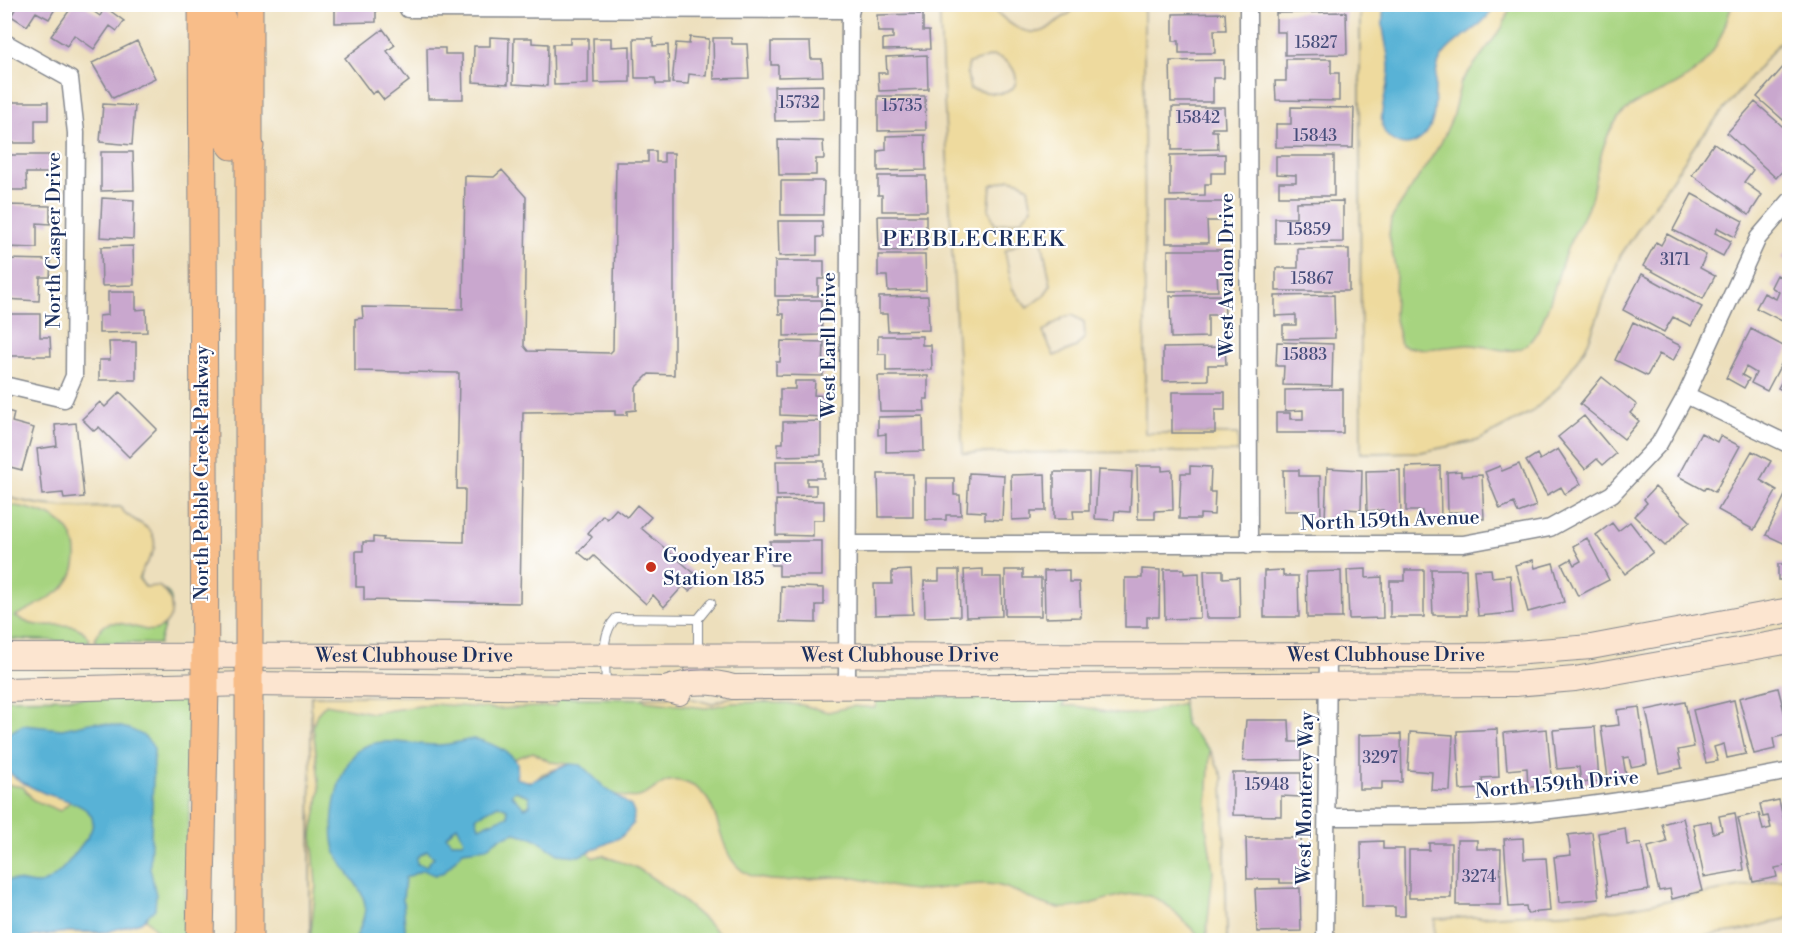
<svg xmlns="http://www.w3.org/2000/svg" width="1794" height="945" font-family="'Libre Bodoni',serif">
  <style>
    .green { fill: #a7d480; stroke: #61826f; stroke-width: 1.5 }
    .sand { fill: #eeda9e; stroke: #84847e; stroke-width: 1.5; fill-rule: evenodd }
    .water { fill: #58b2d6; stroke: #3a709a; stroke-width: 1.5; fill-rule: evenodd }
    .building { fill: #c9a7ce }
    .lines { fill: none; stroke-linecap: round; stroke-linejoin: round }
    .lane-casing { stroke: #84878d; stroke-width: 10 }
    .street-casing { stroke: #84878d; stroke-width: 19 }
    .secondary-casing { stroke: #84878d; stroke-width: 26 }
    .primary-casing { stroke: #84878d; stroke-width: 29 }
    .lane { stroke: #fff; stroke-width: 8 }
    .street { stroke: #fff; stroke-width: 16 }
    .secondary { stroke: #fce5d0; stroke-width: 24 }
    .primary { stroke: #f8bd89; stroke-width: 27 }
    .poi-dot { fill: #c8321e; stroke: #fff; stroke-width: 2 }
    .labels { text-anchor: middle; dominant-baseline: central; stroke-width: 4.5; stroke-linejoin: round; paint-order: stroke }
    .number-label { font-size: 16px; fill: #464d7a }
    .street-label { font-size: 20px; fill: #1b2f5e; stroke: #fff }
    .poi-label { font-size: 20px; fill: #1b2f5e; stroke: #fff; text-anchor: start }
    .quarter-label { font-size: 22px; letter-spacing: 1.5px; fill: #1b2f5e; stroke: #fff }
  </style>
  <rect width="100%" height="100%" fill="#fff"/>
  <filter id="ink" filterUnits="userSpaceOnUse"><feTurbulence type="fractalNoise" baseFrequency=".0167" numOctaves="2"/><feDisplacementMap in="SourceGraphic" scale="12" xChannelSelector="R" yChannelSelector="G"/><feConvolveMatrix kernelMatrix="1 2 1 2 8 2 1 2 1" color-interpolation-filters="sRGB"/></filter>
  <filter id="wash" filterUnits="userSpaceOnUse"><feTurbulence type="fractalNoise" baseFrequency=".008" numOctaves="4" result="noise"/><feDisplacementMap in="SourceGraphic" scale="24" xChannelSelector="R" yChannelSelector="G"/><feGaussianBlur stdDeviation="1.35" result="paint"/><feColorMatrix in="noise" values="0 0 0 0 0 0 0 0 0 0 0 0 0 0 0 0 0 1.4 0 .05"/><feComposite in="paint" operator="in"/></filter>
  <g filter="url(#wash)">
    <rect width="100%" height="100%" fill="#eddfbc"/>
    <path class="green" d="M1360 5H1789V31L1697 142 1620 256 1588 343 1560 386 1533 411 1479 440 1421 452 1361 453Z
      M4 496C43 509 80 508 120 507 128 523 153 521 154 545 154 559 129 575 146 587 191 586 163 621 159 644L5 639Z
      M311 696 692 699 711 704 731 697 1182 696 1185 724 1210 750 1223 778 1227 940H310Z
      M176 697 194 710 183 940H5L4 699Z"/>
    <path class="sand" d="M939 5H992C1002 20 1023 37 1043 31 1049 29 1054 23 1059 20 1067 15 1072 13 1076 5H1144L1145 433 1238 434V452L963 453ZM993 56C1016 59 1026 89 1003 93 993 95 980 90 970 89L967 73 969 63ZM1010 179 1021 182 1028 188 1032 208 1021 220 995 225 989 209 991 185ZM1032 235 1042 241 1051 285 1044 295 1027 308 1012 288 1005 251ZM1072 315 1084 322 1085 337 1076 347 1054 356 1043 332 1064 317Z
      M1360 5H1511L1502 28 1461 82 1452 118 1441 143 1391 219 1389 235 1396 272 1394 315 1401 345C1423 353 1446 346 1469 345 1485 344 1508 356 1523 347 1546 334 1557 273 1567 249 1574 231 1588 214 1592 195 1598 168 1601 141 1618 118 1628 105 1646 98 1661 92 1707 71 1717 52 1732 5H1789V31L1697 142 1620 256 1588 343 1560 386 1533 411 1479 440 1421 452 1361 453Z
      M4 496C43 509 80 508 120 507 128 523 159 523 154 549 151 560 141 567 139 579L145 587 158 586C176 596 177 624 155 630 138 635 104 603 94 643H90C83 616 51 629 32 624 26 623 20 618 15 616 31 608 49 600 63 588 72 579 76 568 76 555 76 516 35 509 5 504Z
      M311 696H561L554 706 497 709 433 704 372 713 326 704 317 714 313 726 320 790 312 834 316 885 310 940Z
      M877 696 875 708 853 706 828 712 802 705 766 702 731 703 706 708 645 701 644 697H686L711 704 731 697Z
      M1063 696H1182L1183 703C1161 708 1142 716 1118 714 1099 712 1083 704 1063 706L1066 701Z
      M1210 750 1223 778 1227 940H725C703 916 665 885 637 868 626 862 613 861 603 855L593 858 588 852 621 837 633 824 613 794C622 796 630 799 639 797 659 791 662 773 689 784 730 800 709 866 758 878 784 884 808 878 834 877 862 875 887 889 915 890 942 891 969 881 996 885 1019 889 1037 906 1060 908 1090 910 1119 888 1149 896 1174 903 1185 928 1206 940L1213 871 1206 825Z
      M533 752 550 762 569 764 542 774 535 781H518L516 778 517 766 514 759Z
      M4 769 25 784 71 801 60 811 33 800 23 787 5 784Z
      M1789 878V918L1744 930 1696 937 1697 940H1434L1435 919 1617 910Z
      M146 919 165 940H6L68 932 99 933Z"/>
    <path class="water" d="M1385 5H1494C1485 29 1457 35 1443 55 1426 79 1445 118 1422 138 1414 145 1406 147 1397 143 1367 130 1390 92 1389 68 1389 47 1378 25 1385 5Z
      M95 722C116 726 145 728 154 749L150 868 156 895 155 909 141 922 107 932H68L5 940V881C17 878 25 884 36 884 54 885 73 856 83 843 113 807 67 802 44 793 30 787 16 780 5 769V735L23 725 62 729Z
      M473 739C485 740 512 752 517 763 518 768 517 773 516 778L530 782 569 764 581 765 605 788 631 806 634 813 633 824 621 837 579 856 558 854 534 838 515 833 500 838 486 848 463 851 444 872 435 875 423 870 405 878 403 900 406 940H355C359 930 366 917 365 905 362 885 343 871 336 853 326 825 337 756 368 745 390 737 414 746 437 745 450 745 461 741 473 739ZM515 791 529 796 530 805 525 808 511 795ZM498 805 507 809 508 816 479 827 476 817ZM457 826 464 840 462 842H451L446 836ZM427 851 434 857 426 866 417 864V857Z"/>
    <g id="blocks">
      <path class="building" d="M18 4H58L49 19 36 12 27 26 11 16Z
        M74 4H83L100 16 105 7 124 21 117 31 110 26 94 49 74 35 67 46 51 36Z
        M335 4H376V22L335 23Z
        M1189 4H1224V7L1189 6Z
        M1346 12 1347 54 1285 55V32H1276V13Z
        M1225 13 1226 30H1214L1215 53H1179V41H1173V14Z
        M923 14V31H929L930 49 883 50V39L893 38V32H878L877 15Z
        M383 29 395 45 387 51 409 81 384 100 377 91 372 94 345 58Z
        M490 37 509 38 508 84 473 82 474 46H490Z
        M690 37 709 39 706 76 689 74 688 84 672 83 676 43 689 44Z
        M514 38H532V43L548 44 547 86 513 84Z
        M570 38H588V84L554 85 553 44H570Z
        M593 38H611V47L630 46V82L594 83Z
        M634 38H653V46L668 45 669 84H656L655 78H635Z
        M713 38H731L732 44H747L749 78 714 79Z
        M137 41 155 78 113 98 92 63Z
        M771 42H810L811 59H822L823 76 778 77V65H771Z
        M427 48H445V54H462L463 99H428Z
        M927 55 928 89 879 91 878 73H887L886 57Z
        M1286 59H1331V73H1339V101L1276 100 1275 81H1286Z
        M1224 60V78H1213V102H1171L1170 61Z
        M1785 65 1790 69V126L1757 97Z
        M823 85V120L775 121 774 86Z
        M878 96H925L926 130 878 131Z
        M4 102H48V120H35V143H4Z
        M1755 102 1790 133V148L1783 156 1790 163 1776 178 1727 133Z
        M103 104 135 106 132 145 100 142Z
        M1172 107H1224L1225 128H1212V131H1217L1218 149 1172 150Z
        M1291 107 1354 108 1353 148 1276 147V124H1291Z
        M925 135 926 170 878 171V151L886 150V136Z
        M778 140 823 141 824 159H816V175H779Z
        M1714 143 1753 170 1744 182 1762 195 1749 215 1692 175Z
        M648 151H656V162H664V153H674V375L649 374 636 387V410L627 411V415H615V411L523 412 520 603 364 600V587H356V551H363V542H373V537L384 538 383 540 464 542 465 489H457L459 373 355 371V319L363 318 362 307 463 309 465 176 494 177 502 170 526 197 524 346 528 351 610 353 613 350 616 162H648Z
        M101 152H133L134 190 101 191Z
        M1225 154V173H1211V184H1205V195L1170 196V155Z
        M4 155H49V173H26L27 190H4Z
        M1276 156H1334V196H1279V182H1296V175L1276 174Z
        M878 176H926L927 211H882V195H878Z
        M781 181H824L823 215H781Z
        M1692 194 1743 221 1735 237 1718 228 1715 233 1731 241 1723 256 1673 230Z
        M102 198 134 200 133 239 100 237Z
        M1343 201V242L1275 243V218H1296V202Z
        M1166 202H1225V221H1207L1208 243H1166Z
        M6 205 50 206V224L37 223V248L4 247Z
        M878 216H926V250L879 251Z
        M778 221H822L823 237H817V255L779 256Z
        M1667 234 1706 255 1700 268 1715 276 1703 299 1643 266 1656 242 1661 245Z
        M133 246 134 285 102 286 101 247Z
        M1790 248V264L1782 258Z
        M1298 249H1349V291H1276V268H1298Z
        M1168 250H1225V272H1217L1218 291H1168Z
        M878 255H925L926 290 888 291 887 276H878Z
        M4 259 51 260 50 277H40L39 301 4 299Z
        M775 261H824V279H818V296H775Z
        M1642 274 1702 307 1691 326 1673 317 1664 332 1623 310Z
        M1777 275 1790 282V325L1756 308 1764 293 1776 299 1779 292 1771 287Z
        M108 292H136V310L146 309 147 332 99 333V316L108 315Z
        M1224 295 1225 315H1208V337L1171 338 1170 296Z
        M1334 295 1335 338 1283 339V325H1296V315L1275 316V296Z
        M928 296 929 330 888 331 887 314H879V297Z
        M778 300H821L822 335 784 336V314H779Z
        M4 314H40V337H50L51 356H4Z
        M1633 322 1681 346 1673 361 1659 354 1647 376 1615 360Z
        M1751 329 1789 349 1767 391 1751 383 1756 373 1746 367 1742 375 1749 379 1744 388 1726 378Z
        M878 336H922V345H931L932 370 886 371V354H878Z
        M781 341 824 342 823 376 776 375V362H780Z
        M109 342H136V380H99V360H110Z
        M1277 342 1333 344 1332 386 1283 385 1284 366H1276Z
        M1225 347 1226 365H1208V380L1163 381V348Z
        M1790 367V394L1778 388Z
        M878 376H928V399H924L925 411H880Z
        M1602 377 1637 405 1630 413 1639 421 1624 439 1580 404Z
        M795 381H815L814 395 825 396 824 417 780 415V389H795Z
        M1343 389V433H1276V413H1290V419H1303V410L1285 411V390Z
        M120 392 157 429 129 457 99 427 94 431 82 419 100 402 105 407Z
        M1172 392H1225V410H1215V433H1172Z
        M4 410 14 413 12 422 34 428 22 470 10 467 8 476 4 475Z
        M923 416 924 451 886 452V434L878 435V417Z
        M1584 416 1616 454 1603 465 1597 459 1585 469 1558 437Z
        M821 421V455L778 456V443H783V422Z
        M76 423 84 497 64 499 63 493 42 495 37 449 57 446 55 425Z
        M1701 433 1717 442 1720 436 1740 446 1715 492 1706 487 1704 490 1678 476Z
        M1558 449 1581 484 1565 494 1561 487 1547 495 1526 461 1537 454 1540 460Z
        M1752 451 1771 461 1760 480 1777 490 1754 530 1718 510Z
        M776 461H824V478H807V485H816V495L777 496Z
        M1519 464 1536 506 1518 513 1514 503 1500 509 1485 472 1500 466 1502 471Z
        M1137 466H1162V471L1172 470 1173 510 1155 511V519H1138Z
        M1190 466 1211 467 1210 492H1215L1214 515 1200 514V519H1179L1181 473H1190Z
        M1440 466 1441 519H1423L1422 511H1406V467Z
        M1327 468 1362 470 1361 510 1346 509 1345 520 1325 519Z
        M1098 470 1132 472 1130 512 1115 511 1114 520 1095 519Z
        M1283 470H1299V476H1320L1321 519H1303V511H1284Z
        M1400 470 1401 518 1383 519V510L1367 511 1366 471Z
        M1461 471V476L1482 475 1484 519H1466L1465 512H1448L1447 472Z
        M1054 472H1089V511H1073L1074 519H1054Z
        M969 473 1004 475 1002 520 985 519V512L967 511Z
        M878 474H913V517H879Z
        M1045 474 1046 511H1031V519L1012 520 1011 475Z
        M926 478H954V495H960L961 515H946V520H926Z
        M1790 485V546L1766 535Z
        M1655 487 1690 521 1665 546 1634 516 1647 503 1644 499Z
        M776 500 824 501V520H813V536L776 535Z
        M637 505 651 517 641 528 694 573 689 579 695 585 689 591 683 586 664 607 653 595 646 604 594 556 589 561 578 552 592 537 588 533 603 515 607 519 616 509 627 517Z
        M1630 522 1653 552 1625 574 1596 535 1612 523 1618 531Z
        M1587 538 1609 580 1578 596 1562 564 1571 559 1574 565 1581 561 1573 546Z
        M770 541H822V576H779V565H771Z
        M1533 560 1535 568 1553 563 1564 602 1528 612 1515 565Z
        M1778 564H1790V580H1778Z
        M983 569V577H1001L1002 616 966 617 964 570Z
        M1142 569 1160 570 1159 617H1147V627H1125V578H1142Z
        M1164 569H1184V574L1199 573 1200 618 1165 619Z
        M1366 569V578L1382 577 1383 618 1349 619 1347 570Z
        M1431 569H1466L1467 615H1433Z
        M1491 569 1492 577 1510 575 1513 613 1478 616 1474 570Z
        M911 570 913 614 875 615 874 584H892V571Z
        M939 570H959L960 616 925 617 924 581H939Z
        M1005 570H1023V578H1041V616H1005Z
        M1069 570V582H1079L1081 617 1045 618 1044 571Z
        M1204 570H1223V578L1239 577 1240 618H1206Z
        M1283 570V576H1298L1299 617H1264V571Z
        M1405 570H1424V617H1390V581H1405Z
        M1341 571 1342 618H1307L1306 572Z
        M781 586 824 588V605H816V623L780 622Z
        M684 663H710V679H684Z
        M1790 684V701H1789L1785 685Z
        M1778 688 1790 734 1773 738 1775 749 1754 754 1739 698Z
        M1734 700 1746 754 1727 758 1724 744 1714 747 1718 761 1706 763 1693 710Z
        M1685 702 1694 747 1678 750 1682 768 1659 773 1646 710Z
        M1639 707 1647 764 1631 767 1629 757 1623 758 1626 775 1608 778 1601 727 1619 725 1617 710Z
        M1246 720H1289L1290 742H1301V760L1243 761Z
        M1595 727 1599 781 1581 783 1579 767 1557 769 1553 730Z
        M1497 729 1499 777 1482 778 1483 789 1460 790 1457 731Z
        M1547 729 1552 786 1528 787 1527 768 1507 770 1504 733Z
        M1410 732 1453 735 1450 791 1431 790 1432 772 1408 770Z
        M1401 734 1402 782H1382V789H1359V735Z
        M1233 773H1301V797L1281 796V816L1233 815Z
        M1779 800 1790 847V865L1775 868 1777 877 1753 882 1738 818 1759 813 1763 830 1771 828 1768 816 1763 817 1760 804Z
        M1735 813 1744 870 1704 877 1693 824 1711 821 1713 833 1722 830 1719 816Z
        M1683 818 1702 891 1672 899 1670 889 1659 891 1648 847 1667 842 1662 824Z
        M1625 828 1627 845 1641 843 1649 890 1608 896 1598 833Z
        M1592 832 1599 899 1559 903 1554 857 1571 855 1568 835Z
        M1246 838H1301L1302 883H1280V879H1247Z
        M1523 838 1524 859 1546 858 1550 911 1527 913 1526 906 1509 907 1504 839Z
        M1457 840H1477V849H1501L1500 905H1456Z
        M1383 841V849H1404L1405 916H1395V907H1362L1361 842Z
        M1429 843H1451V898H1409V850H1429Z
        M1300 888 1301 931 1257 932 1255 889Z"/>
    </g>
  </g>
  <g filter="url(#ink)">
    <use href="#blocks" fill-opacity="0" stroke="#84878d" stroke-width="1.5"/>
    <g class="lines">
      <defs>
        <path id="lane" d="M698 655V619L711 603
          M606 685C606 663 599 636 616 618L698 619"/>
        <path id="street" d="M406 4 408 9 851 10
          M1248 4 1249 545
          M4 42 70 79 76 133 74 376 64 399 4 385
          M1686 395 1790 445
          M849 544H1463L1550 528 1612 494 1659 444 1686 395 1758 238 1790 201
          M847 686 850 4
          M1327 817C1388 816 1449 818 1510 814 1604 806 1696 789 1790 771
          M1325 940 1328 656"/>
        <g id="secondary">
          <path id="s1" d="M4 656 1488 655 1591 647 1790 610"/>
          <path d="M665 689C686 682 710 680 733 687L1515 684 1575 679 1790 641"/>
          <path d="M4 690 249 684 665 689 679 693"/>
        </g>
        <path id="primary" d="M218 4 224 27 225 136 232 146H250
          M200 940 205 686 202 4
          M249 940V4"/>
      </defs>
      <use href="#lane" class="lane-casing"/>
      <use href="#street" class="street-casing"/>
      <use href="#secondary" class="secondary-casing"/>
      <use href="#primary" class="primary-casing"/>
      <use href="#lane" class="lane"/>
      <use href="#street" class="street"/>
      <use href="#secondary" class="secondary"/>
      <use href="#primary" class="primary"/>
    </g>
  </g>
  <circle class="poi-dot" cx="651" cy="567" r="6"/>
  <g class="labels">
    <g class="number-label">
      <text x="1316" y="43">15827</text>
      <text x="799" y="103">15732</text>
      <text x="902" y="106">15735</text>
      <text x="1198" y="118">15842</text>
      <text x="1315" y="136">15843</text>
      <text x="1309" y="230">15859</text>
      <text x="1675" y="260">3171</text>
      <text x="1312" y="279">15867</text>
      <text x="1305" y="355">15883</text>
      <text x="1380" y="758">3297</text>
      <text x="1267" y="785">15948</text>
      <text x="1479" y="877">3274</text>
    </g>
    <g class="street-label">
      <text transform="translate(54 240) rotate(-90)">North Casper Drive</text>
      <text transform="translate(1227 275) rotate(-90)">West Avalon Drive</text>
      <text transform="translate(829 345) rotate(-90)">West Earll Drive</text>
      <text transform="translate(202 473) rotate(-90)">North Pebble Creek Parkway</text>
      <text transform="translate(1390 521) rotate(-2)">North 159th Avenue</text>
      <text stroke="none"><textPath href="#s1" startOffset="896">West Clubhouse Drive</textPath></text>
      <text stroke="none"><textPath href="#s1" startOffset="1382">West Clubhouse Drive</textPath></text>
      <text stroke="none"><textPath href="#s1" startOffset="410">West Clubhouse Drive</textPath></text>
      <text transform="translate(1557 785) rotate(-5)">North 159th Drive</text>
      <text transform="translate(1306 798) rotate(-89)">West Monterey Way</text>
    </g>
    <g class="poi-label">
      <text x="663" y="556">Goodyear Fire<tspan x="663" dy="23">Station 185</tspan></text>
    </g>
    <g class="quarter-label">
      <text x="974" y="239">PEBBLECREEK</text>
    </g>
  </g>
  <rect width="1794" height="945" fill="none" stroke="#fff" stroke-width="24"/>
</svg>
